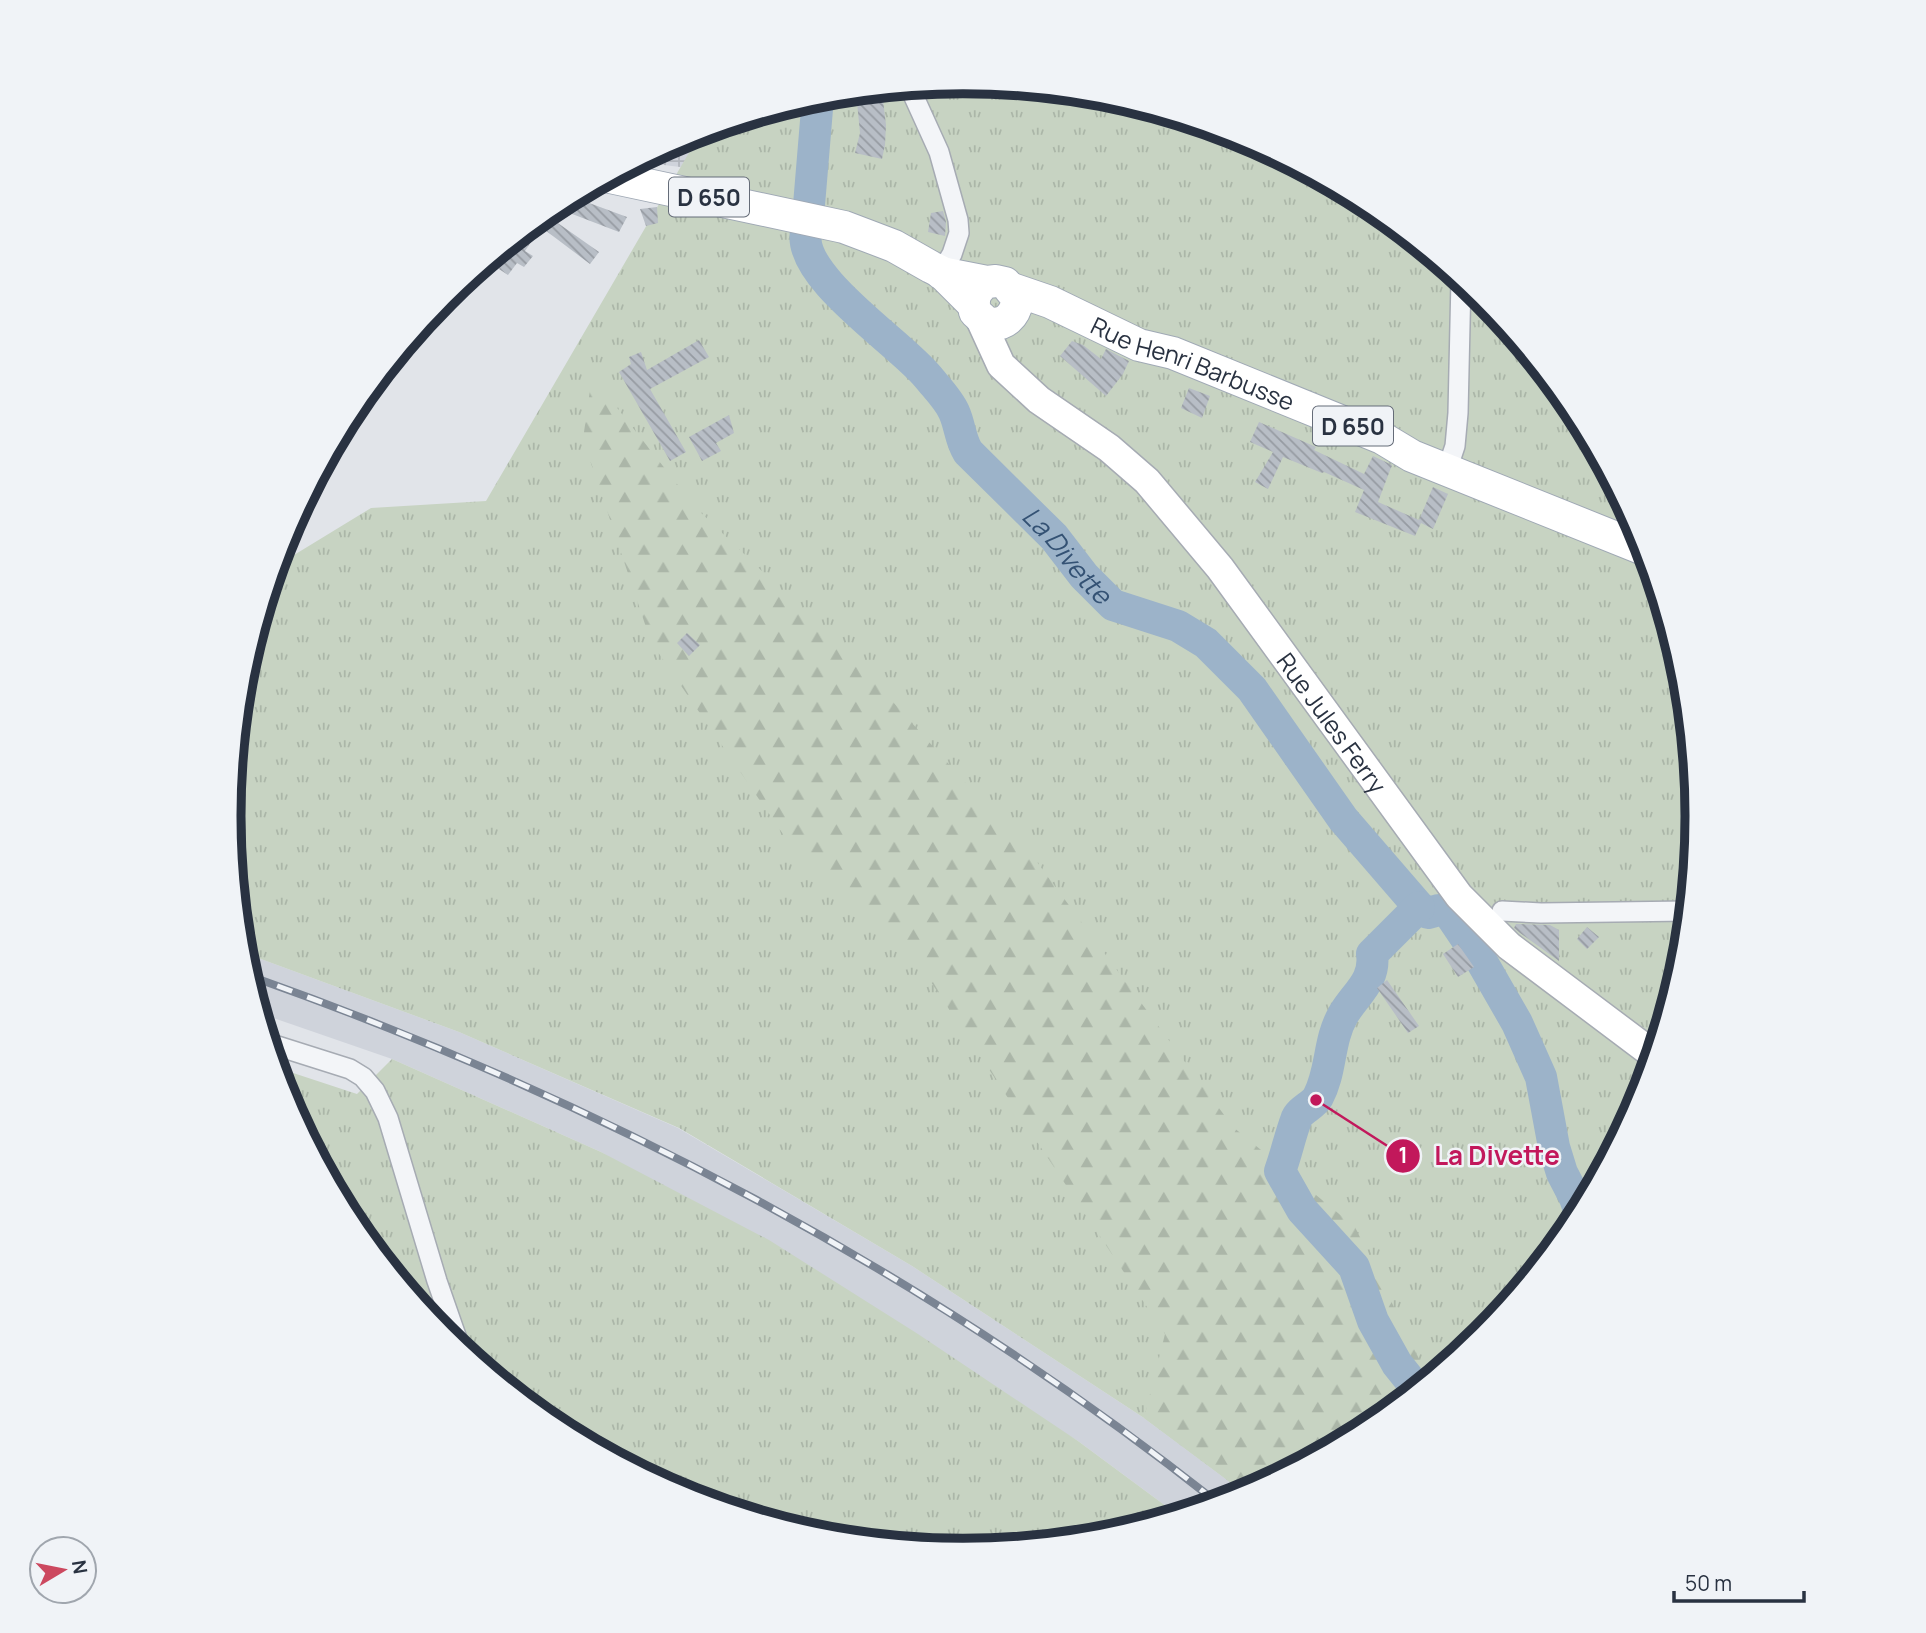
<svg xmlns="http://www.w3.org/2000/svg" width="1926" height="1633" font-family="Manrope,sans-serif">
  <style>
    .built { fill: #cfd3db }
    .industrial { fill: url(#industrial-grid) }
    .grass { fill: url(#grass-tufts) }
    .forest { fill: url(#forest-firs) }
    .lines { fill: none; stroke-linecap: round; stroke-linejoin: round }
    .river { stroke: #9cb3c9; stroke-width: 32 }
    .building { fill: url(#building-back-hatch) }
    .street-casing { stroke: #a6abb3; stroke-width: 22 }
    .secondary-casing { stroke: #a6abb3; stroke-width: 31 }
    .primary-casing { stroke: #a0a9b5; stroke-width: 34 }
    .street { stroke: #f3f5f8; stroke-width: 19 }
    .secondary { stroke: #fff; stroke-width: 28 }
    .primary { stroke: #fff; stroke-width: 32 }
    .rail-casing { stroke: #7a8493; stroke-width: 8 }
    .rail { stroke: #f0f3f7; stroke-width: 5; stroke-dasharray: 16; stroke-linecap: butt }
    .labels { text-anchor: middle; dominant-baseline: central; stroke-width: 5; stroke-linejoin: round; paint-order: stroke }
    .shield { fill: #f0f3f7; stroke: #656c78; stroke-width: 2 }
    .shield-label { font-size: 23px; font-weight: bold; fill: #293241 }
    .street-label { font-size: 24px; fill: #293241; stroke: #f0f3f7 }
    .water-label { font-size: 26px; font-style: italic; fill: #345274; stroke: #f0f3f7 }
    .rim { fill: none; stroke: #293241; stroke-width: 9 }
    .leader { fill: none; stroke: #c2185b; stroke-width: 2.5 }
    .callout-dot { fill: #c2185b; stroke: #f0f3f7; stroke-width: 2.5 }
    .mark-label { font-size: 21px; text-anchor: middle; font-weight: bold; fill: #fff }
    .callout-label { font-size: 26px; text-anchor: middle; font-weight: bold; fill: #c2185b; stroke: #f0f3f7; stroke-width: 5; stroke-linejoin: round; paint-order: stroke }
  </style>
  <defs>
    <pattern id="industrial-grid" width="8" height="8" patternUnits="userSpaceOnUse" patternTransform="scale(1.75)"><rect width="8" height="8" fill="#cfd3db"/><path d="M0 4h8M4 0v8" fill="none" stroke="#b2b6bd"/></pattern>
    <pattern id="grass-tufts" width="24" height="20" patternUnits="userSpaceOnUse" patternTransform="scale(1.75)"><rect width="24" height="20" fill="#c7d3c2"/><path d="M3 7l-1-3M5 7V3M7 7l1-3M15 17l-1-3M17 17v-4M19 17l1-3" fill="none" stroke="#abb6a8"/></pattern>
    <pattern id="forest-firs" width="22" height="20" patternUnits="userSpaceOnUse" patternTransform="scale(1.75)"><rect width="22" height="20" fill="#c7d3c2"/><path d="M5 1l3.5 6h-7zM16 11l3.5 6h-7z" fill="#abb6a8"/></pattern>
    <pattern id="building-back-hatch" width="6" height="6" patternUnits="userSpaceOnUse" patternTransform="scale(1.75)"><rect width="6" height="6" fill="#b8bec6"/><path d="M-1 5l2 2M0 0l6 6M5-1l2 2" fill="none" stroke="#969ba2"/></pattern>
  </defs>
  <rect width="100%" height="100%" fill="#e1e4e9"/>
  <path class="built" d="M242 952 459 1032 678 1128 912 1266 1144 1418 1246 1494 1178 1515 1078 1441 601 1152 392 1059 259 1013Z"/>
  <path class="industrial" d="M700 133 704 170 648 163 642 159 682 138Z"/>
  <path class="grass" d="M963 82 1107 96 1244 138 1371 206 1482 298 1574 409 1642 536 1683 674 1697 817 1683 960 1641 1098 1573 1225 1482 1336 1371 1427 1246 1494 1144 1418 912 1266 679 1128 459 1032 242 952 229 816 243 673 276 566 371 508 486 501 701 132 820 96Z
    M392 1059 601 1152 769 1240 918 1334 1078 1441 1178 1515 1106 1537 963 1551 819 1537 682 1495 555 1427 444 1335 352 1224 285 1097 275 1067 357 1094Z"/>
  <path class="forest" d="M592 376 696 508 857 662 1037 862 1233 1127 1355 1227 1429 1379 1371 1427 1246 1494 1144 1418 1165 1334 921 967 785 837 651 642 583 439Z"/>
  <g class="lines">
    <g class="river">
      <path d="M809 205 818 97"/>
      <path id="s1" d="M806 232C797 277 902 344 928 377 936 387 949 400 954 412 960 425 960 439 968 452L1054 537 1084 576 1113 605 1178 626 1206 643 1252 689 1343 819 1419 907 1428 913 1439 910 1449 913 1482 962 1517 1023 1541 1077 1554 1147 1562 1173 1575 1198 1580 1213"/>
      <path d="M1417 1389 1397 1364 1373 1321 1354 1267 1302 1210 1280 1171C1286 1155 1290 1136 1296 1120 1299 1110 1313 1106 1318 1097 1332 1071 1328 1041 1343 1015 1355 994 1376 981 1372 954L1419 907"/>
    </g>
  </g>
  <path class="building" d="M883 100 886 125 885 145 882 159 855 153 860 133 857 102Z
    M573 197 627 217 619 232 554 207Z
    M657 207 658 223 646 226 640 209Z
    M943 211 946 222 945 236 928 232 931 213Z
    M545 214 599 252 590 264 541 227 525 251 533 256 524 267 517 263 508 275 499 269 519 236Z
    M699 340 709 357 650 389 686 452 670 461 619 372 631 364 629 357 641 352 647 370Z
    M1072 341 1083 345 1101 359 1106 349 1129 361 1123 374 1106 396 1060 356Z
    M1189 388 1210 396 1202 418 1181 408Z
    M729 415 734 433 716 443 721 451 702 461 689 437Z
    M1259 422 1316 447 1314 450 1364 474 1373 456 1392 465 1378 502 1419 520 1433 487 1448 494 1433 529 1421 523 1415 536 1355 512 1364 490 1324 472 1322 473 1283 457 1268 489 1255 482 1273 452 1250 442Z
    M687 633 700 645 689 656 677 643Z
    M1516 924 1550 925 1559 930V961L1520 933 1514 928Z
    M1587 927 1599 937 1587 949 1577 939Z
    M1458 944 1474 967 1458 977 1443 954Z
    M1387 980 1419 1026 1408 1033 1377 988Z"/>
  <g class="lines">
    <defs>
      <path id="street" d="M910 88 939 152 958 220 959 233 952 254 941 272
        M1447 470 1455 446 1458 413 1461 280
        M1502 911 1541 913 1688 911
        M268 1043 350 1069 363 1077 375 1091 388 1118 437 1281 461 1350"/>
      <g id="secondary">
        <path id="s2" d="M980 319 1001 365 1039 400 1109 448 1147 481 1220 568 1459 896 1509 946 1654 1055"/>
      </g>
      <g id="primary">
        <path d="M610 177 844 227 894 246 931 267 941 272 973 304"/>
        <path d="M941 273 987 282 996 281 1005 283 1018 299C1015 316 1005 327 987 323L975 312C972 298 975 290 987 282"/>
        <path id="s3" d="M1012 289 1050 302 1139 345 1173 353 1382 438 1412 456 1646 550"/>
      </g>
    </defs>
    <use href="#street" class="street-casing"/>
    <use href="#secondary" class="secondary-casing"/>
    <use href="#primary" class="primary-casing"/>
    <use href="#street" class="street"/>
    <use href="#secondary" class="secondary"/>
    <use href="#primary" class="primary"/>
    <defs>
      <path id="rail" d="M247 975C596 1098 928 1273 1218 1503"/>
    </defs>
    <use href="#rail" class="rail-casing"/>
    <use href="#rail" class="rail"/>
  </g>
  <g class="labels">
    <g class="shield">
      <rect x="669" y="177.5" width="80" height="39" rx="5"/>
      <rect x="1313" y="406.5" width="80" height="39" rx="5"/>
    </g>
    <g class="shield-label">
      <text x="709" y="197">D 650</text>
      <text x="1353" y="426">D 650</text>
    </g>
    <g class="street-label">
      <text stroke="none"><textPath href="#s3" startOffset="196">Rue Henri Barbusse</textPath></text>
      <text stroke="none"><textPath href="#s2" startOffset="542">Rue Jules Ferry</textPath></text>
    </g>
    <g class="water-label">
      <text stroke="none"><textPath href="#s1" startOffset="424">La Divette</textPath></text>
    </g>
  </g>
  <path d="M0 0H1926V1633H0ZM241 816a722 722 0 1 1 1444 0a722 722 0 1 1-1444 0Z" fill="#f0f3f7" fill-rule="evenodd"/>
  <path class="rim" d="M241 816a722 722 0 1 1 1444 0a722 722 0 1 1-1444 0Z"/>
  <path class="leader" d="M1316 1100L1403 1156"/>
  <g class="callout-dot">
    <circle cx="1316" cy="1100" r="7"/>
    <circle cx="1403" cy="1156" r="18"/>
  </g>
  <g class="mark-label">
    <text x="1403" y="1163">1</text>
  </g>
  <g class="callout-label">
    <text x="1497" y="1165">La Divette</text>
  </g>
  <g transform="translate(63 1570) rotate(80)"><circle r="33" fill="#f0f3f7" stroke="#a0a6ae" stroke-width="2"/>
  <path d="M0-5L12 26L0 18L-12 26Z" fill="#cc485f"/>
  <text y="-10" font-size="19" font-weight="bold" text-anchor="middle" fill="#293241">N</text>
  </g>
  <path d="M1674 1591v10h130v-10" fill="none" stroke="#293241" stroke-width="3.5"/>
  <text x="1685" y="1591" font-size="21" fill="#293241" stroke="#f0f3f7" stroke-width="5" paint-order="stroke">50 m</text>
</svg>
